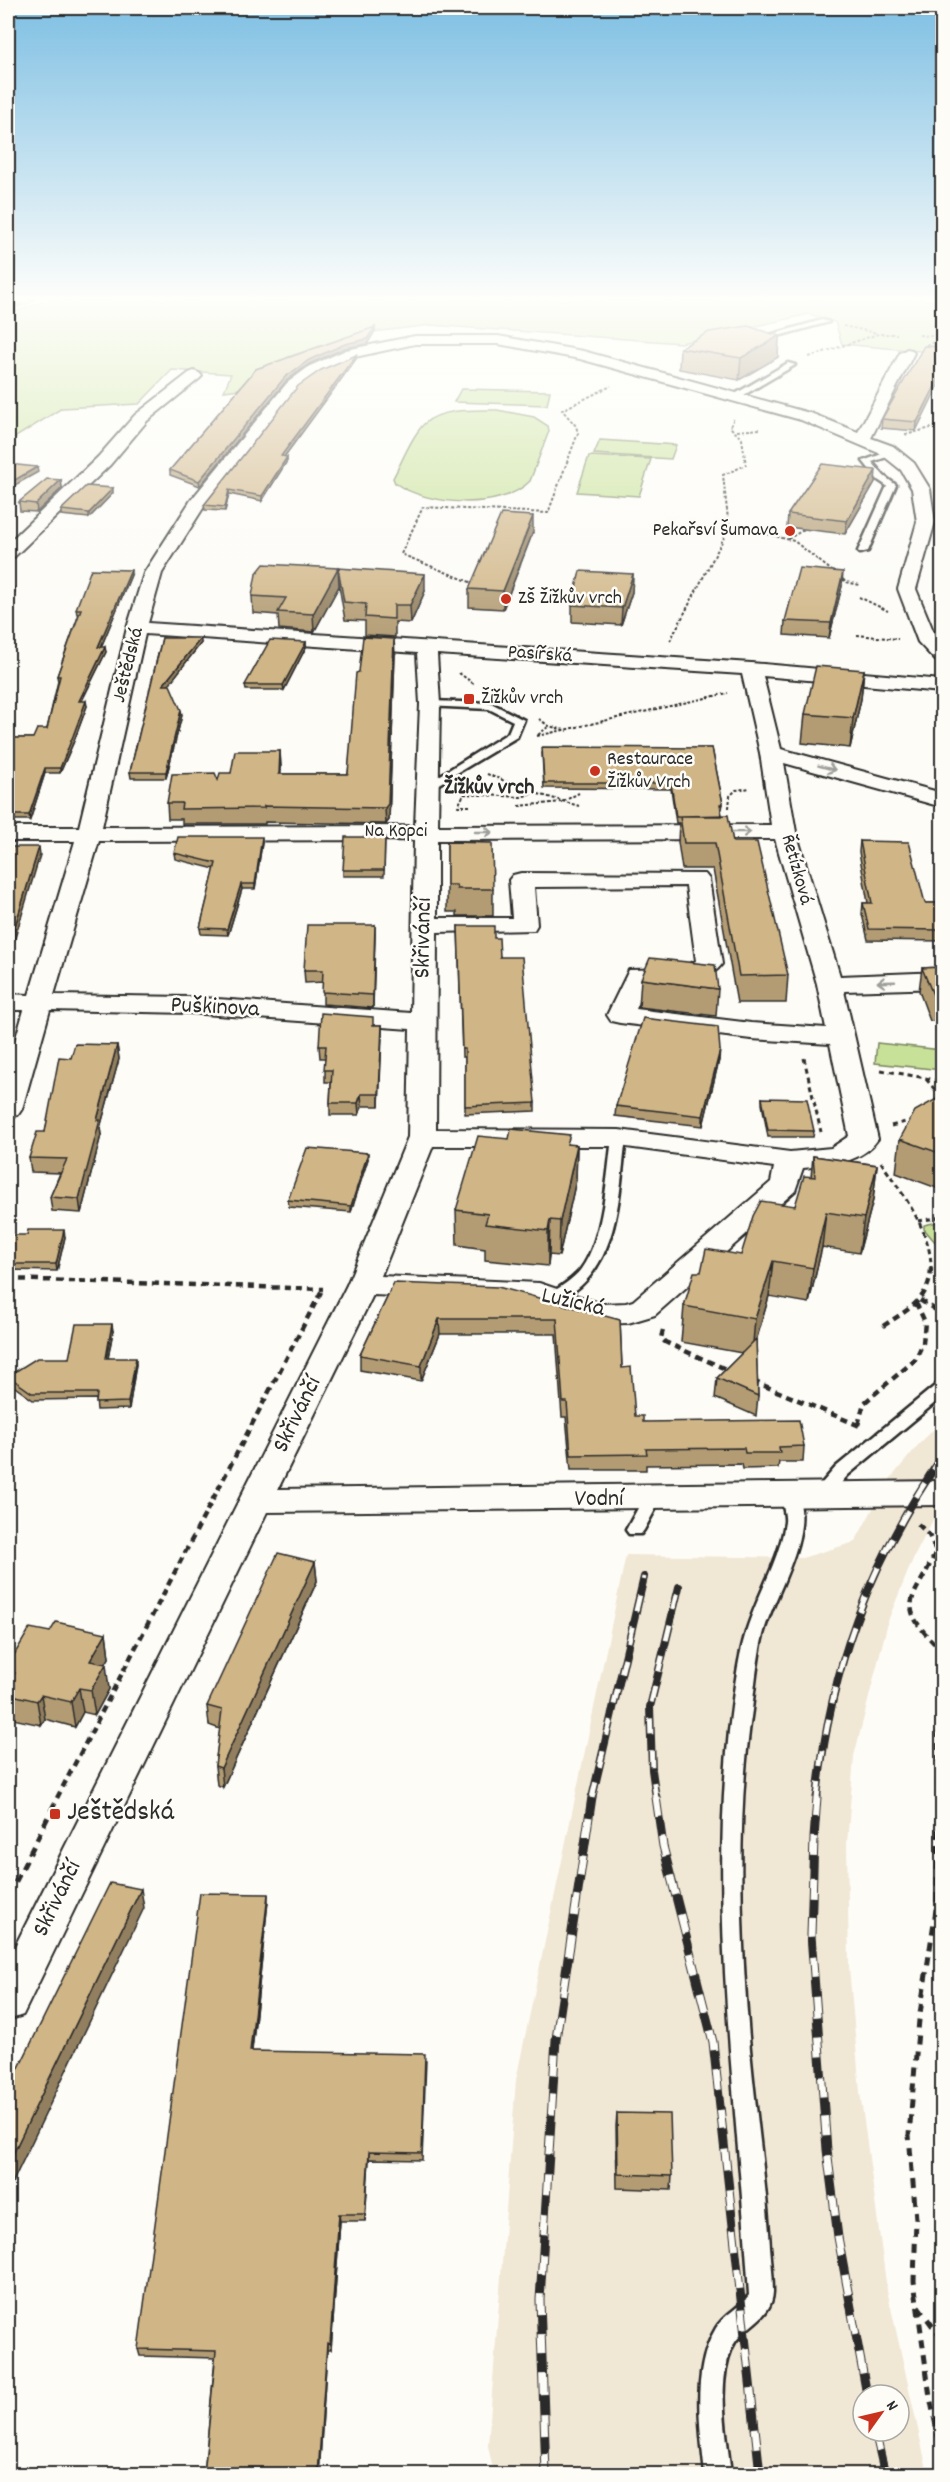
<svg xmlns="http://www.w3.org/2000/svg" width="950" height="2482" font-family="Dekko,sans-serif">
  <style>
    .built { fill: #f0e7d5; fill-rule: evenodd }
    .green { fill: #c8e198; stroke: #7a8662; stroke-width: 1.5 }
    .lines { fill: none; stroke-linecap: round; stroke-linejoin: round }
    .lane-casing { stroke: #2b2b2b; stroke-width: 5 }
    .street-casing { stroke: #2b2b2b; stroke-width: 4 }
    .path-far3 { stroke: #2b2b2b; stroke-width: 2; stroke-dasharray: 3 2; stroke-linecap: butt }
    .path-far2 { stroke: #2b2b2b; stroke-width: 3; stroke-dasharray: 5 4; stroke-linecap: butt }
    .path-far1 { stroke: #2b2b2b; stroke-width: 4.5; stroke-dasharray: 7 5; stroke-linecap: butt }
    .path { stroke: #2b2b2b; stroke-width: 5; stroke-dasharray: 9 7; stroke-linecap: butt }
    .lane { fill: #fdfcf7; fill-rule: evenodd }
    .street { fill: #fdfcf7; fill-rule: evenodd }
    .rail-far2-casing { stroke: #2b2b2b; stroke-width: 4 }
    .rail-far1-casing { stroke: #2b2b2b; stroke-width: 8 }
    .rail-casing { stroke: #2b2b2b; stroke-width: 9 }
    .rail-far2 { stroke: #fdfcf7; stroke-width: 2; stroke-dasharray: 8; stroke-linecap: butt }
    .rail-far1 { stroke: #fdfcf7; stroke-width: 5; stroke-dasharray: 16; stroke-linecap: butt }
    .rail { stroke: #fdfcf7; stroke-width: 7; stroke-dasharray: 20; stroke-linecap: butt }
    .wall { fill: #b39c73; stroke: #2b2b2b; stroke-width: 1.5 }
    .shaded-wall { fill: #927f5e; stroke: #2b2b2b; stroke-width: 1.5 }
    .building { fill: #d0b586; stroke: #2b2b2b; stroke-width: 1.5 }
    .oneway { stroke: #9e9e9b }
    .poi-dot { fill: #c8321e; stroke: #fdfcf7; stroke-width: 2 }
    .labels { text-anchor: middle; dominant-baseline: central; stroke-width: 5; stroke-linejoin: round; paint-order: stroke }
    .far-poi-label { font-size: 20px; fill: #2b2b2b; stroke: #fdfcf7; text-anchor: start }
    .far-street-label { font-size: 20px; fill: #2b2b2b; stroke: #fdfcf7 }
    .far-neighbourhood-label { font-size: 22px; font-weight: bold; fill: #2b2b2b; stroke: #fdfcf7 }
    .street-label { font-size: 24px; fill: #2b2b2b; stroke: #fdfcf7 }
    .near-poi-label { font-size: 28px; fill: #2b2b2b; stroke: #fdfcf7; text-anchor: start }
  </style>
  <rect width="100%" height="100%" fill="#fdfcf7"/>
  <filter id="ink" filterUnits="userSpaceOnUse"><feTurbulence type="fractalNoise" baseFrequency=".0167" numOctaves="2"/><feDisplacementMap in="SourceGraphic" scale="12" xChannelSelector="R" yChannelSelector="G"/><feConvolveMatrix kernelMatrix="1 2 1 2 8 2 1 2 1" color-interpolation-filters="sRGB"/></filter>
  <g filter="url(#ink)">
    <path class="built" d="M942 1421V1502L913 1559 889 1618 854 1756 847 1844 849 1967 860 2092 887 2290 928 2474H494L488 2446 516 2080 626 1555 802 1558 855 1542 887 1483 919 1444ZM863 2395H899V2431H863Z"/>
    <path class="green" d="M48 300H942V353L842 344 835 322 809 314 681 343 431 325 356 334 288 357 247 388 224 391 231 374 172 370 139 404 62 408 8 442V314Z
      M461 389 550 391 547 405 454 402Z
      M497 410 534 417 548 426 549 431 530 481C501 511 427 506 395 483L393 478C402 462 411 437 424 424 440 408 475 410 497 410Z
      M600 440 676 445 671 459 594 454Z
      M589 456 651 459 639 496 577 492Z
      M877 1043 942 1050V1070L875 1063Z
      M942 1221V1250L924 1229V1225Z"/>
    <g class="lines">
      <defs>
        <path id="lane" d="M822 320 829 322 756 342 752 340Z
          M788 363 795 365 737 399 730 397Z
          M890 451 894 453 893 455 872 462 884 476 896 485 868 551 860 553 858 551 887 486 878 480 863 461Z
          M430 701 491 703 524 720 517 737 427 791 421 788 423 786 508 733 513 721 489 709 426 706 425 704Z
          M619 1134 626 1138C619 1190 620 1258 573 1292 565 1297 559 1304 549 1301L546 1298 549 1295C559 1287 573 1280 581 1269 604 1238 607 1175 612 1138Z
          M942 1384V1397L848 1475 828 1498H816L813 1494 816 1490 836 1467 936 1385Z
          M789 1489 795 1491C818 1530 773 1595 763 1635 757 1659 755 1685 752 1710 737 1808 740 1926 748 2025 753 2094 764 2162 769 2232 770 2252 773 2272 773 2292 772 2320 741 2326 732 2348 716 2385 727 2435 731 2474H705C700 2428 691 2370 716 2328 724 2314 740 2308 749 2295 738 2107 709 1919 729 1731 733 1700 737 1661 746 1632 757 1595 780 1560 785 1522 786 1514 782 1503 780 1495L783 1491Z
          M652 1493 658 1495 661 1499 644 1530 641 1534H629L626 1530 643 1499 646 1495Z"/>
        <path id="street" d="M415 336H498L583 351 813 414 858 432 900 353 907 349 912 350 914 353 871 438 893 446 914 463 930 489 935 522 916 589 937 640 942 645V662L935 660 918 642 898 589 917 522 912 489 901 470 881 454 801 420 580 359 498 344H415L355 357 320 372 297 389 207 502 162 573 148 623 751 663 942 680V692L763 676 781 749 942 793V807L784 763 796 832 840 976 942 972V988L844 991 878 1139C861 1164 830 1165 803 1168L795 1191 655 1315 628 1323 599 1324 536 1302 373 1295 278 1489 942 1481V1505L267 1512 23 2015 8 2020V1960L347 1285 408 1137 410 1029 189 1013 50 1010 22 1109 18 1115 8 1117V1065L24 1010H8V994L29 995 75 841H8V827H79L127 628 144 573 191 500 287 383 310 366 346 350ZM145 634 417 653 420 704 415 826 102 827ZM437 654 742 674 760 753 771 825 438 826 440 704ZM775 839 817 984 826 1028 751 1023 636 1009 647 983C670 985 707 985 722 964L709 879 705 874 521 873 513 875 509 880 512 918H437V840ZM414 840 411 1013 189 997 54 995 99 841ZM686 886 696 961 675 969 629 970 607 1015 611 1021 620 1023 751 1039 830 1044 849 1136 831 1148 790 1152 619 1130 436 1129 437 932 534 930 537 925 534 887ZM433 1146H619L774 1167 771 1182 633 1301 626 1303 602 1304 539 1283 381 1276Z
          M194 371 199 373 202 376 199 379 147 421 110 465 14 557 8 558V543L98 457 135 415 189 373Z"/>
      </defs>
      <use href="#lane" class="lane-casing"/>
      <use href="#street" class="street-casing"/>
      <path class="path-far3" d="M843 326 877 333
        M919 335 942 337
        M926 345 942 339
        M809 357 878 334H897
        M737 431 761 429
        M905 435 942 425
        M728 524 794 541 846 582 860 585
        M788 539 805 529
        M475 584 401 554 423 507 548 513 578 433 576 426 562 410 611 386
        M859 597 888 611
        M857 635 898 639
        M670 641 729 528 723 475 746 465 742 439 730 427 734 418
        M459 673 474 684
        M539 719 549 726 568 731
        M538 735 549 726
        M537 736 728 693
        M487 774 535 793 579 806
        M464 794 521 797 534 793
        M470 806H458L464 794 473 786
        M519 806 562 802 579 793
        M729 808 730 796 736 790 750 788"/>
      <path class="path-far2" d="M804 1058 821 1132
        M881 1070 942 1081
        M926 1079 942 1098
        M891 1126 913 1120
        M881 1162C901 1192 932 1231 931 1269
        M918 1221 942 1217"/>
      <path class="path-far1" d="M8 1279 323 1289
        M920 1300 942 1314
        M883 1326C907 1310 930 1300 931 1268
        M663 1330 661 1338 665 1342 730 1371
        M753 1381 860 1426
        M858 1425 864 1403 915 1360 923 1343 925 1322 916 1303
        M918 1524 929 1535 936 1551C914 1604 891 1601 942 1651
        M57 1798 322 1290
        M938 1798V1714L942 1700"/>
      <path class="path" d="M938 1797 937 1903 919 2020 909 2135 916 2219 914 2281 930 2397 942 2455
        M8 1897 58 1797
        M918 2306 942 2339"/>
      <use href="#lane" class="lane"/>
      <use href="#street" class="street"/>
      <defs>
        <path id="rail-far2" d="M8 309 33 300"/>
        <path id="rail-far1" d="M592 1798 644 1577
          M656 1798 652 1770 650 1707 679 1587
          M817 1798C830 1668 868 1565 942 1457"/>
        <path id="rail" d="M656 1797 663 1846 713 2042 760 2474
          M817 1797 814 1838 811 1935 827 2150 838 2237 867 2395
          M875 2431 885 2474
          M546 2474 540 2300 556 2039 592 1797"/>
      </defs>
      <use href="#rail-far2" class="rail-far2-casing"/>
      <use href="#rail-far1" class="rail-far1-casing"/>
      <use href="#rail" class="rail-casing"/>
      <use href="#rail-far2" class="rail-far2"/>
      <use href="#rail-far1" class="rail-far1"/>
      <use href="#rail" class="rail"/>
    </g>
    <path class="wall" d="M375 331 367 344 345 348 309 364 286 381 200 486 170 475V470L256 369Z
      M779 336 778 357 739 380 679 369 680 348Z
      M942 347 916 431 881 428 882 419Z
      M356 355V359L284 457H287V461L262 501 229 494 225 511 205 510 204 505Z
      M61 480 62 488 37 512 20 511 19 502Z
      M875 482 845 534 787 527 788 514Z
      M113 493 89 518 61 515V510Z
      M533 532 503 609 469 607V589Z
      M338 568 425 591 411 623 395 622V637L365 635V621L345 620 339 586Z
      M633 574 632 592 621 625 572 622V605Z
      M131 575 101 647 106 652 82 701 87 706 74 741 60 773H45L30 820H8V738H33L47 729 58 681 57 676 79 614H77L76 609Z
      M339 586 314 632 279 629 278 615 253 613 252 596Z
      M842 586 829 638 784 635 785 621Z
      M942 594V614L941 613Z
      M162 638 201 643 168 685 182 715 166 778H131L130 772Z
      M306 642V647L284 690H246L245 685Z
      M395 654 389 820 386 824 265 822V824H182V819H168L167 803 218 780 231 773 280 751 281 774H348L359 672Z
      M864 670 861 699 850 748 802 743 805 714Z
      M712 748 723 804 722 809H721L722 816 788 975 786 1003H737L713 869H682L678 842 679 823H676L671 789 544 788 542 753Z
      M385 837 384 876H343V870Z
      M860 841 925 903H942V941L868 940 862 914 863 903H868L859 852Z
      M447 842 493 889V916H457V912H447Z
      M262 843 255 889H242L228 935 201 934 200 928 215 869 175 859 174 853Z
      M375 925 373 1008 323 1004V982L305 983 304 970Z
      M458 926 494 938 500 957 535 1103V1111L465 1114V1057H462Z
      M942 967V1020L930 1021 919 991 922 968Z
      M641 979 718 989 716 1016 639 1007Z
      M373 1025H382L379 1106H362L359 1115H330V1103L331 1082H325V1058H320L319 1046Z
      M117 1045 119 1059 100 1128 101 1135 81 1213 52 1211 50 1197 60 1173 31 1172 29 1158 45 1132 71 1058Z
      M719 1060 703 1126 615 1116 616 1106Z
      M762 1098 814 1131 813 1137H768L762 1104Z
      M942 1098V1190L896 1173 900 1139Z
      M570 1145H577L576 1180 559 1256 549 1255 548 1266 485 1260V1249L457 1245 456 1210Z
      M813 1156 877 1165 873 1200 859 1253 822 1247 809 1303 769 1296 756 1341 758 1396 756 1416 715 1398 717 1378 742 1353 681 1342 684 1306 701 1272 741 1255 795 1206 811 1177Z
      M368 1159 351 1212 289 1207 288 1200Z
      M65 1237 57 1271 8 1270V1238Z
      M394 1283 620 1320 622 1368 635 1416 643 1422 804 1446 803 1462H779L778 1468 743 1469 742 1464 646 1465V1470H571L566 1417H562L556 1334H440L421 1381 360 1370V1355Z
      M113 1331 108 1358 136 1364 129 1409 97 1410 96 1399 33 1400 8 1382V1375L69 1358Z
      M315 1562 317 1581 223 1787 217 1785 215 1766 220 1729 209 1725 207 1706Z
      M50 1632 106 1633 109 1658 105 1664 109 1689 95 1715 83 1712 75 1727 45 1719 41 1725 8 1718V1665Z
      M268 1901 252 2051 426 2061 422 2160 369 2159 365 2221H340L331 2350H327L319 2475H204L215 2358 140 2356 138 2349Z
      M617 2113 672 2176 671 2190 617 2188 616 2126Z"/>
    <path class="shaded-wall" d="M375 327V331L367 344 345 348 309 364 286 381 200 486 199 481 285 377 309 360Z
      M779 336 778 357 739 380 741 358Z
      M356 355V359L281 461V456Z
      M942 372V378L916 431 917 422Z
      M287 457V461L262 501V496Z
      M37 467 38 472 8 489V484Z
      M876 470 875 482 845 534 847 521Z
      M61 480 62 488 37 512 36 504Z
      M113 488V493L89 518V513Z
      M229 490V494L225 511V507Z
      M533 516V532L503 609V591Z
      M338 568 339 586 314 632 313 614Z
      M131 570V575L99 652 98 647Z
      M843 572 842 586 829 638 831 623Z
      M425 574V591L411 623 410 605Z
      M633 574 632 592 621 625 622 608Z
      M14 588 15 593 8 599V593Z
      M201 638V643L164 691 163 685Z
      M394 639 395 654 389 820 386 824 385 808Z
      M306 642V647L284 690 283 685Z
      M105 647 106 652 79 706V701Z
      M864 670 861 699 850 748 853 718Z
      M86 701 87 706 74 741 60 773V768Z
      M181 710 182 715 166 778V772Z
      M280 751 281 766 279 790V774Z
      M45 768V773L30 820 29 815Z
      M262 837V843L255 889V884Z
      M39 847 40 855 8 961V949Z
      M241 884 242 889 228 935 227 929Z
      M375 925V937L373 1008V995Z
      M382 1025V1037L379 1106V1094Z
      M117 1045 119 1059 100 1128 101 1135 81 1213 79 1199 97 1120Z
      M720 1050 719 1060 703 1126V1116Z
      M361 1094 362 1106 359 1115 358 1103Z
      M577 1145 576 1180 559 1256 560 1221Z
      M368 1153V1159L351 1212V1206Z
      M877 1165 873 1200 859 1253 864 1218Z
      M826 1212 822 1247 809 1303 813 1268Z
      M550 1220 549 1255 548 1266V1231Z
      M64 1230 65 1237 57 1271 56 1264Z
      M773 1261 769 1296 752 1355 755 1319Z
      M439 1319 440 1334 421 1381V1366Z
      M112 1324 113 1331 107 1364 106 1358Z
      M136 1358V1364L129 1409 128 1402Z
      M315 1562 317 1581 223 1787 221 1768Z
      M106 1633 109 1658 93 1686 90 1661Z
      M106 1664 109 1689 95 1715 91 1690Z
      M79 1688 83 1712 75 1727 71 1702Z
      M41 1695 45 1719 41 1725 37 1701Z
      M141 1889 144 1908 8 2192V2164Z
      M268 1894V1901L251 2058 250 2051Z
      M369 2152V2159L365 2221V2214Z
      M339 2214 340 2221 331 2350 330 2344Z
      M327 2343V2350L319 2475H318Z"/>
    <path class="building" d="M748 326 779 336 741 358 680 348 709 332Z
      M375 327 367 339 345 344 309 360 285 377 199 481 170 470 256 369Z
      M924 346 942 347V372L917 422 882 419Z
      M356 355 281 456 287 457 262 496 229 490 225 507 204 505 298 386 321 370Z
      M8 464 37 467 8 484Z
      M822 464 876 470 847 521 788 514Z
      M47 479 61 480 36 504 19 502Z
      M86 486 113 488 89 513 61 510Z
      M501 514 533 516 503 591 469 589Z
      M264 564 338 568 313 614 278 612 286 598 252 596 256 574Z
      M338 568 425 574 410 605H394V619L365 617 366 604 344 602Z
      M799 568 843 572 831 623 785 621Z
      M91 569 131 570 98 647H105L79 701H86L73 736 60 768H45L29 815H8V738H33L37 729H47L60 676H57L81 609H76Z
      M580 571 633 574 622 608 572 605Z
      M8 587 14 588 8 593Z
      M363 637 394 639 388 804 385 808 264 806V808L181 809 182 803H167L172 774 215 773 218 780 220 773H231L235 751H280L279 774H348L356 673 359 672Z
      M162 638H201L163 685H170L181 710 166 772H130Z
      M270 640 306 642 283 685H245Z
      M816 666 864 670 853 718 805 714Z
      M542 747 712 748 723 804H720L722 816H680V817H676L671 783H544Z
      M728 815 733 842H757L788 975 739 976 715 843H684L680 816Z
      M178 837H262L255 884H241L227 929 200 928 216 863 174 853Z
      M345 837H385L384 870H343Z
      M860 841 909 842 925 903H942V930L869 929 863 903H872Z
      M447 842 492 843 493 889H457L456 885H447Z
      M8 847H39L8 949Z
      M307 925H375L373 995 322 992 323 970H304Z
      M458 926H494V938H499L500 957H522L535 1103 465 1106V1049H462Z
      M650 958 715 965 718 989 641 979Z
      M942 967V997H934L922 968Z
      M321 1013 373 1017V1025H382L379 1094H361L358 1103H330L332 1070H324L326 1046H319Z
      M643 1018 718 1027 720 1050 703 1116 616 1106Z
      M75 1044 117 1045 97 1120H100L79 1199 50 1197 67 1159 29 1158 37 1132H45L59 1057 71 1058Z
      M940 1097 942 1098V1154L900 1139 915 1111Z
      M762 1098 807 1099 814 1131 768 1130Z
      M511 1129 570 1135 567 1144 577 1145 560 1221 550 1220 548 1231 485 1224 488 1214 456 1210 478 1136 509 1139Z
      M307 1148 368 1153 351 1206 288 1200Z
      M813 1156 877 1165 864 1218 826 1212 813 1268 773 1261 755 1319 684 1306 694 1272H701L706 1249 741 1255 753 1216 761 1201 795 1206 804 1176 815 1177Z
      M28 1230H64L56 1264H8V1235H27Z
      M394 1283 498 1287 620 1320 622 1368 631 1367 635 1416H643V1422L799 1420 804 1446 779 1447 780 1453H745L744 1448 646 1449 647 1454 571 1455 567 1402H563L557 1319H439L421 1366 360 1355Z
      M76 1324H112L106 1358H136L128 1402 96 1403 97 1393H32L8 1376 37 1358H69Z
      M756 1339 758 1396 717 1378Z
      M278 1553 315 1562 221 1768 215 1766 222 1710 207 1706Z
      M56 1622 106 1633 90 1661 106 1664 91 1690 79 1688 71 1702 41 1695 37 1701 8 1694V1686L15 1673 8 1671V1665L30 1628 50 1632Z
      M110 1883 141 1889 8 2164V2090Z
      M200 1893 268 1894 250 2051 425 2054 422 2153 369 2152 365 2214H339L330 2344 327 2343 318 2475H204L216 2351 138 2349Z
      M617 2113 670 2114 672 2176 618 2174Z"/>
    <defs><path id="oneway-shaft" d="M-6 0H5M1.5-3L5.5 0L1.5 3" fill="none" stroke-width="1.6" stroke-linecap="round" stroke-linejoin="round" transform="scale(1.5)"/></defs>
    <g class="oneway">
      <use href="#oneway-shaft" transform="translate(827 768) rotate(15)"/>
      <use href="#oneway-shaft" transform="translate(484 832)"/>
      <use href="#oneway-shaft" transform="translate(742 832)"/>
      <use href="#oneway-shaft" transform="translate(886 982) rotate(178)"/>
    </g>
  </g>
  <linearGradient id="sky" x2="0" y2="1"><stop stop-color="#7ebfe3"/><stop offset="0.46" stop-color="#fefefb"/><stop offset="1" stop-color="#fefefb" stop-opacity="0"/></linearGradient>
  <rect width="950" height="648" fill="url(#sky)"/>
  <g class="poi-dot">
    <circle cx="790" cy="531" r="6"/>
    <circle cx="506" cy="599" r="6"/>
    <rect x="463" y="693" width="12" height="12" rx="3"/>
    <circle cx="595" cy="771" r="6"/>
    <rect x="49" y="1808" width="12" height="12" rx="3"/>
  </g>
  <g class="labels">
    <g class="far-poi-label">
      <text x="778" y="531" text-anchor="end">Pekařsví Šumava</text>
      <text x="518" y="599">ZŠ Žižkův vrch</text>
      <text x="481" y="699">Žižkův vrch</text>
      <text x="607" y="760">Restaurace<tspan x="607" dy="23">Žižkův Vrch</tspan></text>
    </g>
    <g class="far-street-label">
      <text transform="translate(540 655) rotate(4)">Pasířská</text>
      <text transform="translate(129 665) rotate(-76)">Ještědská</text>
      <text x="396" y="832">Na Kopci</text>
      <text transform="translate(796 870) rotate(74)">Řetízková</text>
    </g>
    <g class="far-neighbourhood-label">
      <text x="489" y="788">Žižkův vrch</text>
    </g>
    <g class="street-label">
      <text transform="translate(424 938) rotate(-89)">Skřivánčí</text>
      <text transform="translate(215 1008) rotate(3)">Puškinova</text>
      <text transform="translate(573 1303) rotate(13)">Lužická</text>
      <text transform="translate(298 1415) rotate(-64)">Skřivánčí</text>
      <text x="599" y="1500">Vodní</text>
      <text transform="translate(58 1899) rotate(-64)">Skřivánčí</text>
    </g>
    <g class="near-poi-label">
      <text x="67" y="1814">Ještědská</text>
    </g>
  </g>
  <rect width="950" height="2482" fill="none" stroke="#fdfcf7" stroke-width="30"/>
  <rect x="15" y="15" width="920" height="2452" fill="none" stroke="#2b2b2b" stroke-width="2" filter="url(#ink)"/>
  <g transform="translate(881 2413) rotate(56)"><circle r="28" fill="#fdfcf7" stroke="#a9a8a5" stroke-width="1.5"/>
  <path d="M0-4.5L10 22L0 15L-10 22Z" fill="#c8321e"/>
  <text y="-9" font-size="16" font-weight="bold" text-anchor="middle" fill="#2b2b2b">N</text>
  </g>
</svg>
